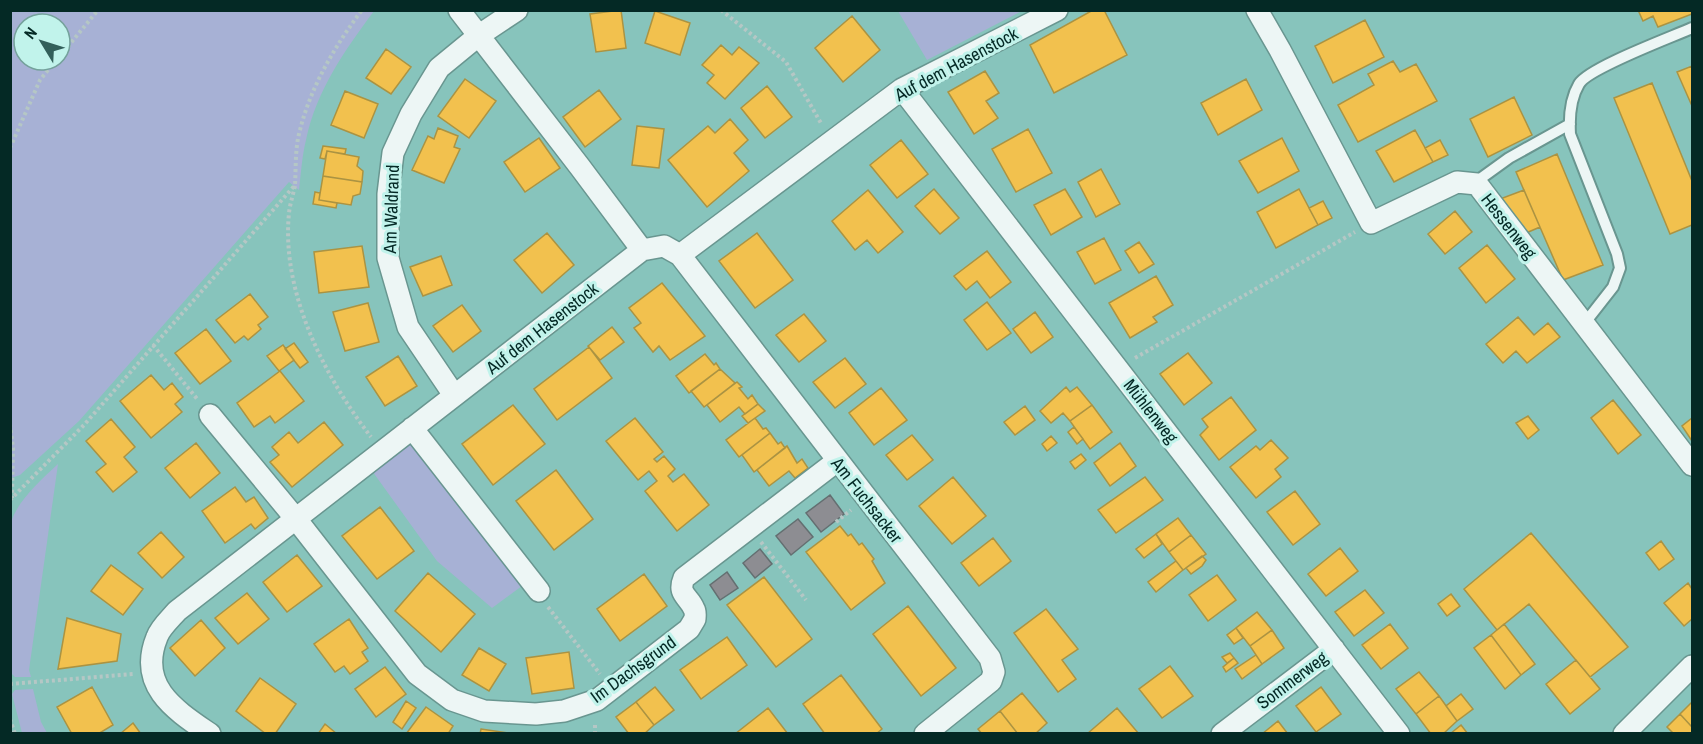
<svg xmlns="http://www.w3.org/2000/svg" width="1703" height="744" font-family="'Archivo Narrow',sans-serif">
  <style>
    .green { fill: #a7b1d5; fill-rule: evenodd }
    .homes { fill: #f2c14e; stroke: #ab9342; stroke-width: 1.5 }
    .industry { fill: #8d8d92; stroke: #646f71; stroke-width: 1.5 }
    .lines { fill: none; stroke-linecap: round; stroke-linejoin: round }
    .lane-casing { stroke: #699690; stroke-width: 14 }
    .street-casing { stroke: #699690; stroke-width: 24 }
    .path { stroke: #b5c7c5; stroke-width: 4; stroke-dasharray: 3 3; stroke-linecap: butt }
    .lane { stroke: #edf6f5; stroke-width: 10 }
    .street { stroke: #edf6f5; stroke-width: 21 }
    .labels { text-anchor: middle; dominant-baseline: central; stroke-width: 6; stroke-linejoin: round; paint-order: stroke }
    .street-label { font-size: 18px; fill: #042925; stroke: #c1f3eb }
  </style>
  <rect width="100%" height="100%" fill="#87c4bc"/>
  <path class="green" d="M11 10 374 11C345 50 316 91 306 140 302 156 301 173 299 190L289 182 79 421 20 475 11 478ZM24 24H60V60H24Z
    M898 11H1022L927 60Z
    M410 435 526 583 492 608 437 561 370 468Z
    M58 464 29 670 31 677H15L12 674 11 651V522C19 499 40 481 58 464Z
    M33 689 41 722 47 733H22L12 694 15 690Z"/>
  <path class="homes" d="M621 10 626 48 596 52 590 14Z
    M1093 10H1104L1127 55 1054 93 1030 45Z
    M1638 10H1692V14L1658 27 1653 16 1643 21Z
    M655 11 690 23 680 55 645 43Z
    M852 16 880 50 843 82 815 48Z
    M1365 20 1384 57 1333 83 1315 46Z
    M721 45 732 55 739 47 759 63 725 99 707 83 714 75 702 65Z
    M386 49 411 67 391 94 366 78Z
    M1393 61 1400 72 1416 64 1437 101 1358 142 1338 105 1374 85 1368 74Z
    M1692 66V106L1677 72Z
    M985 71 999 93 986 101 998 118 974 134 948 92Z
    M465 79 496 101 469 138 438 116Z
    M1246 79 1262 110 1218 135 1201 103Z
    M1652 83 1692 181V225L1670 234 1614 98Z
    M767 86 792 117 765 138 741 108Z
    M599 90 621 119 585 147 563 117Z
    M345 91 378 104 364 138 331 125Z
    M1514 97 1532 135 1488 157 1470 119Z
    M730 119 748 140 734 153 749 171 707 207 668 160 708 126 715 133Z
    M637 126 664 129 659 168 632 165Z
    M438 128 458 136 454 147 460 149 444 183 412 170 428 136 434 139Z
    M1028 129 1052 173 1016 192 992 149Z
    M1415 130 1433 162 1394 182 1376 151Z
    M539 138 560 168 525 192 504 162Z
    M1282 138 1299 171 1258 193 1239 161Z
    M901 140 928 174 897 198 870 165Z
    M1440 140 1448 155 1433 162 1425 148Z
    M323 146 346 149 345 154 327 151 325 159 320 158Z
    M327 151 359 157 357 166 363 171 362 182 323 176Z
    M1557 154 1603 265 1563 280 1516 172Z
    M1101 169 1120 204 1096 217 1078 182Z
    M323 176 362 182 360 194 353 196 351 205 319 200Z
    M934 189 959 218 940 234 915 206Z
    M1065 189 1082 217 1051 235 1034 205Z
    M1299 189 1318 225 1276 248 1257 212Z
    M868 190 903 232 878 253 867 240 855 250 832 221Z
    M1524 190 1540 227 1519 236 1492 202Z
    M315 192 320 193 319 200 337 203 336 208 313 204Z
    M1323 201 1332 218 1318 225 1309 208Z
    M1455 211 1472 232 1445 254 1428 234Z
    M547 233 574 265 542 293 514 260Z
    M757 233 793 280 755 308 719 261Z
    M1104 238 1121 270 1095 284 1077 252Z
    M1139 242 1154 264 1139 273 1125 251Z
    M1487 245 1515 279 1486 303 1459 268Z
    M362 246 369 287 319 293 314 252Z
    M987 251 1011 282 990 298 977 281 966 290 954 276Z
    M441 256 452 285 423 296 410 267Z
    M1156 276 1173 305 1153 317 1157 322 1130 338 1109 303Z
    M662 283 705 336 670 360 659 346 653 352 634 328 641 323 629 308Z
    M250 294 268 317 258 325 261 329 248 340 244 336 235 343 216 320Z
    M987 302 1011 333 987 350 964 320Z
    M368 303 379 342 345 351 333 312Z
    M462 305 481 331 453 352 433 326Z
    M1035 312 1053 337 1031 353 1013 329Z
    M804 314 826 341 799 362 776 335Z
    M1518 317 1534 335 1548 323 1560 337 1527 363 1516 351 1503 363 1486 344Z
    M612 327 624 342 600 360 588 346Z
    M206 329 231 361 200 384 175 353Z
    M294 343 308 362 300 368 285 349Z
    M283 345 294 360 279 371 267 356Z
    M589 347 612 378 557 420 534 389Z
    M1188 353 1212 383 1184 405 1160 374Z
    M705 354 714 365 716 363 720 369 689 393 676 376Z
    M398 356 417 386 385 406 366 377Z
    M845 358 866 384 835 408 813 382Z
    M720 369 735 383 704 407 691 391Z
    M280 371 304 401 275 423 270 416 254 427 237 403Z
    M151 375 164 390 172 383 183 397 175 404 182 412 151 438 120 401Z
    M737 382 742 387 739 388 748 399 752 395 758 404 745 414 739 407 720 422 707 405Z
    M1066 387 1070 392 1077 387 1092 405 1070 421 1063 413 1051 423 1040 411Z
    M881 388 907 420 874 445 849 413Z
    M1231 397 1256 430 1219 460 1200 435 1208 427 1202 419Z
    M1613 400 1641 435 1618 454 1591 418Z
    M758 404 765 411 748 423 742 416Z
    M513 405 545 444 493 485 462 444Z
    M1092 405 1112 432 1090 449 1070 421Z
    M1025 406 1035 420 1015 435 1004 422Z
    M1528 416 1539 430 1528 439 1516 423Z
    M635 418 663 452 654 459 657 462 664 456 675 469 668 476 673 482 684 474 709 505 677 531 645 491 657 481 649 471 638 480 606 441Z
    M755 418 763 429 766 428 770 433 739 457 726 440Z
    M1692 418V441L1682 426Z
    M111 419 135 447 124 457 137 472 113 492 96 472 106 464 86 441Z
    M324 422 343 445 292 487 270 462 279 455 272 447 289 432 298 443Z
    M1074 427 1083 439 1077 444 1068 432Z
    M770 433 778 444 781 442 785 448 754 472 742 455Z
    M912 435 933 460 907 480 886 455Z
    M1051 436 1057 443 1047 451 1042 444Z
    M1271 440 1288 458 1275 469 1281 477 1256 498 1230 467 1256 446 1260 450Z
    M196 443 220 473 190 498 165 468Z
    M1120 443 1136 466 1110 486 1094 463Z
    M787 446 797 463 802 459 808 468 795 478 789 471 769 486 757 470Z
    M1081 454 1086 460 1075 469 1070 462Z
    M556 470 593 519 554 550 516 501Z
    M953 477 986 516 952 544 919 506Z
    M1145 477 1163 500 1116 533 1098 510Z
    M235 487 246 502 254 497 268 518 255 529 251 524 225 543 202 511Z
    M1295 491 1320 524 1293 545 1267 512Z
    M380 507 414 551 377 579 342 536Z
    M1178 518 1191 535 1169 552 1156 534Z
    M840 526 848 536 851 534 859 545 862 543 874 559 872 561 885 583 851 610 806 552Z
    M161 532 184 557 162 578 138 553Z
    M1531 533 1628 647 1590 677 1529 604 1497 630 1464 589Z
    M1156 534 1162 544 1144 558 1136 549Z
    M1191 535 1206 554 1183 570 1169 552Z
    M993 538 1011 561 979 586 961 563Z
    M1661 541 1674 559 1659 570 1646 553Z
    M1340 548 1358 571 1326 596 1308 574Z
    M297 555 322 586 287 612 263 582Z
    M1202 556 1206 560 1202 566 1191 574 1186 568Z
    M1176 561 1183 570 1156 592 1148 582Z
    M111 565 143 589 123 615 91 591Z
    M428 573 475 614 441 652 395 611Z
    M644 574 667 606 620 641 597 609Z
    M1217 575 1236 600 1208 621 1189 595Z
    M764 577 812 639 776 667 727 605Z
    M1688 583 1692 589V619L1684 626 1664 603Z
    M1365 590 1384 613 1354 636 1335 612Z
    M247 593 269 619 238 644 215 618Z
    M1451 594 1460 606 1447 616 1438 604Z
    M908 606 956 668 921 696 873 634Z
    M1046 609 1078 649 1062 660 1076 679 1058 692 1014 633Z
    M1257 612 1272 630 1250 646 1236 628Z
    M67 618 121 634 117 661 58 669Z
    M349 619 368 648 362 652 368 661 350 674 344 666 335 672 314 644Z
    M201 620 225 648 195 676 170 648Z
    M1390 624 1408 648 1381 669 1362 645Z
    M1504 624 1535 664 1521 675 1491 635Z
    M1236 628 1243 638 1234 644 1227 635Z
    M1272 630 1284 648 1262 664 1250 646Z
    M1491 635 1521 675 1505 689 1474 648Z
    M727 637 747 665 701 699 680 670Z
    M479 648 506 664 489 691 462 675Z
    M569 652 574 688 532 694 526 658Z
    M1230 653 1234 658 1227 663 1222 657Z
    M1256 655 1262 664 1242 679 1235 669Z
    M1234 658 1238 663 1226 672 1223 667Z
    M1576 660 1600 689 1570 714 1546 684Z
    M1170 666 1193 696 1162 718 1139 689Z
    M385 667 406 694 376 717 355 689Z
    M1419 672 1439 696 1416 714 1396 689Z
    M841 675 882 729 876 734H825L803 704Z
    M260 678 296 704 275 734H266L236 711Z
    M92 687 113 725 98 734H72L57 707Z
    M655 687 674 710 654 725 636 702Z
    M1321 687 1341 714 1316 732 1296 706Z
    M1022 693 1047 723 1035 734H1018L1000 711Z
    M1461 694 1473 709 1457 721 1446 706Z
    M1439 696 1457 721 1443 734H1431L1416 714Z
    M406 701 416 708 402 729 393 722Z
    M636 702 654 725 644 734H629L616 717Z
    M1692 702V727L1680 714Z
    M426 707 453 726 448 734H406Z
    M768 708 788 734H735Z
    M1117 708 1139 734H1087Z
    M1000 711 1018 734H982L978 729Z
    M1680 714 1692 727V734H1674L1667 727Z
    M1278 721 1288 734H1262Z
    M133 723 141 734H120Z
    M325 724 337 734H318Z
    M1461 725 1468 734H1450Z
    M481 729 516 734H480Z"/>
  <path class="industry" d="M830 495 844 514 821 532 806 513Z
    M798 519 813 537 791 555 776 536Z
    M760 549 772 564 755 578 743 563Z
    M727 572 738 588 720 600 710 585Z"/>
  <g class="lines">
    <defs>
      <path id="lane" d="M1473 184 1509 158 1570 124
        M1584 324 1613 287 1620 268 1617 254 1570 134C1569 117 1570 99 1579 84 1588 68 1672 37 1692 28"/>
      <path id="street" d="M459 10 580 167 642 250
        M1257 10 1280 50 1371 223 1457 182 1477 184 1692 465
        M902 89 1399 734
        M680 255 990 658 994 672 991 681 925 734
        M454 395 408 327 388 258V194L393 153 411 114 439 68 478 36 517 10
        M210 415 296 519 417 674 452 700 484 711 536 714 564 711 597 700 689 629 695 619C695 616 696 612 694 609 689 596 677 595 684 578L837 461
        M412 428 539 591
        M210 734C175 710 137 686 157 637 160 628 170 619 177 611L642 250 664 246 680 255 902 89 1057 10
        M1222 734 1334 649
        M1624 734 1692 666"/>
    </defs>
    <use href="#lane" class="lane-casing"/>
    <use href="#street" class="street-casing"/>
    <path class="path" d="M721 10 786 62 822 125
      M60 56 98 10
      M10 148 40 80 56 60
      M295 186C293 195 290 204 289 213 281 292 324 376 371 437
      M153 345 198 400
      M1135 358 1355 232
      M10 424 13 448 12 498
      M10 500 84 425 295 185C296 167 295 147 300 130 311 86 335 46 362 10
      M836 522 851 510
      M761 542 806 600
      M548 607 600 674
      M10 684 134 674
      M10 719 15 734
      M595 734V722"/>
    <use href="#lane" class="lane"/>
    <use href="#street" class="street"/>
  </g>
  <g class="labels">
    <g class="street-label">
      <text transform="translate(956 64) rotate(-28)">Auf dem Hasenstock</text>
      <text transform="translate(391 209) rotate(-88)">Am Waldrand</text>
      <text transform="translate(1509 226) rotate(52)">Hessenweg</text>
      <text transform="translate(542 328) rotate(-38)">Auf dem Hasenstock</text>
      <text transform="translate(1151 411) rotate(52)">Mühlenweg</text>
      <text transform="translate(867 500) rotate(52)">Am Fuchsacker</text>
      <text transform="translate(633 669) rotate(-36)">Im Dachsgrund</text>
      <text transform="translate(1292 680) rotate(-37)">Sommerweg</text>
    </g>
  </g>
  <rect width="1703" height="744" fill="none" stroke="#042925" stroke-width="24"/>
  <g transform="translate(42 42) rotate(308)"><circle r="28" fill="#c1f3eb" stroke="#75a29c" stroke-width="1.5"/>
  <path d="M0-4.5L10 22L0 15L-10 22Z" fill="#325f5a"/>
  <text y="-9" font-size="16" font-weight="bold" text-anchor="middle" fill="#042925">N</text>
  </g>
</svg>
